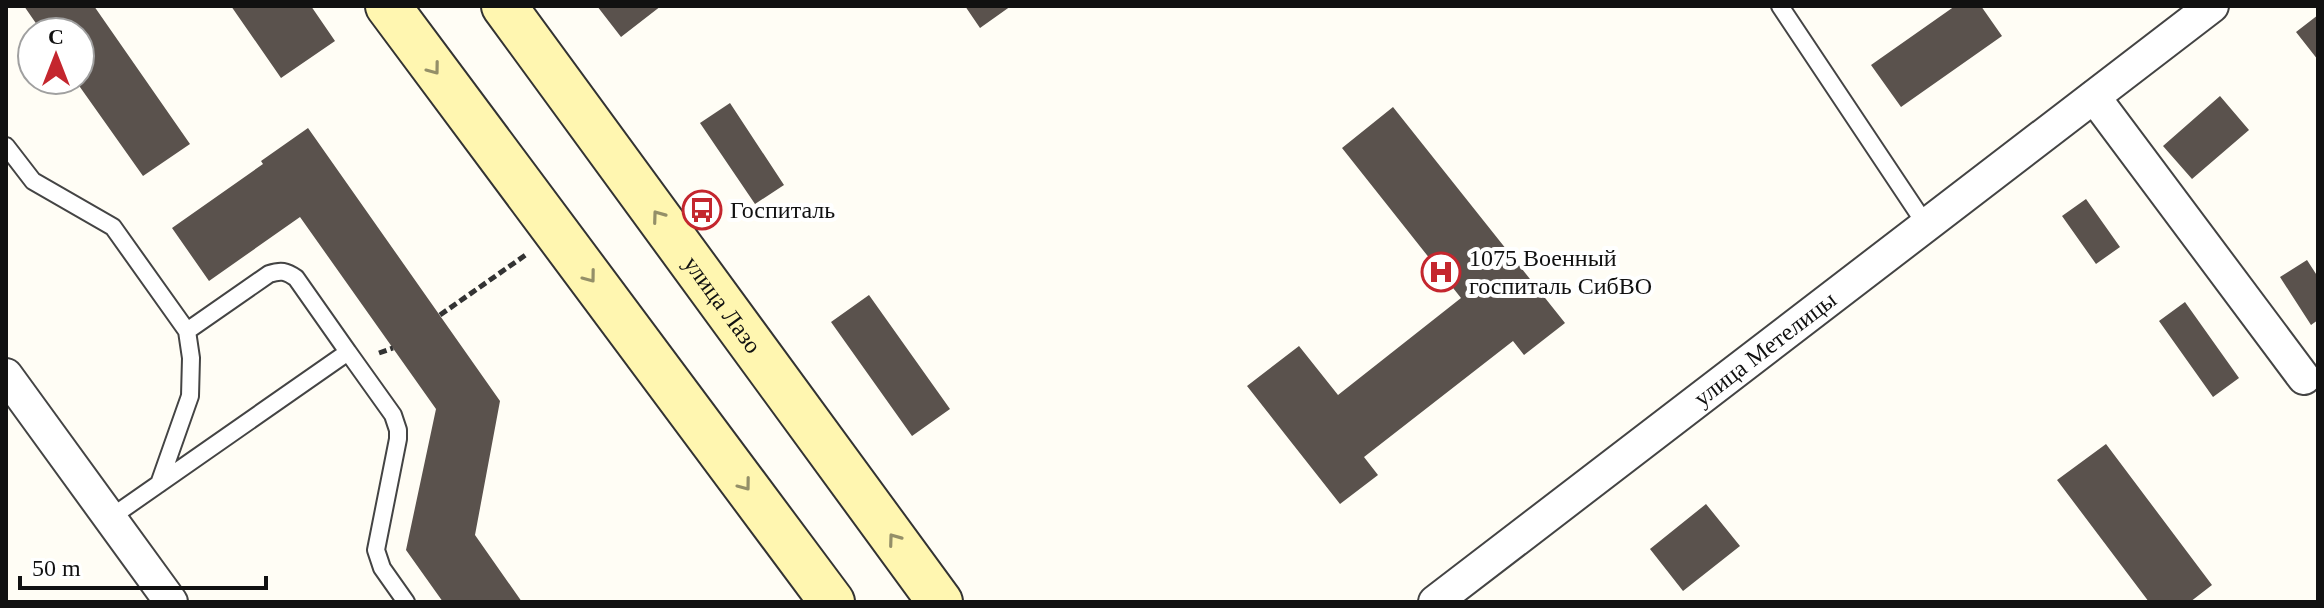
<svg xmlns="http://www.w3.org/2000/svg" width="2324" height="608" font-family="Georgia,serif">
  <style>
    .building { fill: #5a524d }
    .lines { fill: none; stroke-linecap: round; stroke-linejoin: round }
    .lane-casing { stroke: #444; stroke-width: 20 }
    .street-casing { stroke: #444; stroke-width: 36 }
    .secondary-casing { stroke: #333; stroke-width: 48 }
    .path { stroke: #333; stroke-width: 5; stroke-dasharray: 8 4; stroke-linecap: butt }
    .lane { stroke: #fff; stroke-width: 16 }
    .street { stroke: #fff; stroke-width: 32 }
    .secondary { stroke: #fff6b0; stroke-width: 44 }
    .oneway { stroke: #948f68 }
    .labels { text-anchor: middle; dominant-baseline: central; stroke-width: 8; stroke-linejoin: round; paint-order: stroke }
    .poi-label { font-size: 24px; fill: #111; stroke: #fff; text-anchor: start }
    .street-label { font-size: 24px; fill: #111; stroke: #fff }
  </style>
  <rect width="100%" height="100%" fill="#fffdf5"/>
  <path class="building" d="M24 6H94L190 144 143 176 75 80H80V32H42Z
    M231 6H311L335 41 281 78Z
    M597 6H661L621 37Z
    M965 6H1011L980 28Z
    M1955 6H1981L2002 36 1901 107 1871 65Z
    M2318 15V60L2296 32Z
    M2220 96 2249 130 2192 179 2163 146Z
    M730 103 784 185 755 204 700 123Z
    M1393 107 1565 323 1524 355 1513 341 1364 457 1378 475 1340 504 1247 386 1299 346 1338 395 1461 298 1342 148Z
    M308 128 500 401 475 535 522 602H443L406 550 436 409 300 217 209 281 172 228 263 164 261 161Z
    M2086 199 2120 247 2096 264 2062 216Z
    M2307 260 2318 277V320L2311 325 2280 277Z
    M869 295 950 409 912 436 831 322Z
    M2185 302 2239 378 2213 397 2159 321Z
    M2106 444 2212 585 2190 602H2149L2057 480Z
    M1706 504 1740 546 1683 591 1650 549Z"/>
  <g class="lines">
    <defs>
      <path id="lane" d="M1780 6 1926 225
        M6 146 33 181 113 227 187 331 269 274C281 270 286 271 296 278L348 352 110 518
        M348 352 393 415 398 430V439L376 550 382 568 406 602
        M159 484 190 396 191 358 187 331"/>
      <g id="street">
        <path d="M2094 97 2304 378"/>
        <path d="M6 375 171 602"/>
        <path id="s1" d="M1435 602 2212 6"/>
      </g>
      <g id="secondary">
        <path d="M388 6 832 602"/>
        <path id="s2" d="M504 6 940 602"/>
      </g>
    </defs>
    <use href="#lane" class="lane-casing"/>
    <use href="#street" class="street-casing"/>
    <use href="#secondary" class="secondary-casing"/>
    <path class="path" d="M440 315 527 254
      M379 353 393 348"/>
    <use href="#lane" class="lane"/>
    <use href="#street" class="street"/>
    <use href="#secondary" class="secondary"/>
  </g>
  <defs><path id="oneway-chevron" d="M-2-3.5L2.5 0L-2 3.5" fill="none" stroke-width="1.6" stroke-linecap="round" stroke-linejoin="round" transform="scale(2)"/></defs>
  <g class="oneway">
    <use href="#oneway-chevron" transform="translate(434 69) rotate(53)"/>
    <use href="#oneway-chevron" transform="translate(658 216) rotate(-126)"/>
    <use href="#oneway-chevron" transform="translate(590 277) rotate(53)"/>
    <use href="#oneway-chevron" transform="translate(745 485) rotate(53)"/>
    <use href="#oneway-chevron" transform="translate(894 539) rotate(-126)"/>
  </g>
  <defs>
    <symbol id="bus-ring" viewBox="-11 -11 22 22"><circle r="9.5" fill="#fff" stroke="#c4262e" stroke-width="1.5"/><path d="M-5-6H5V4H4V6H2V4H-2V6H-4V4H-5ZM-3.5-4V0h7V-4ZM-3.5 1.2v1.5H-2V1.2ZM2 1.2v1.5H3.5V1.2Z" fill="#c4262e"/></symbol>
    <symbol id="hospital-ring" viewBox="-11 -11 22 22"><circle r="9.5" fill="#fff" stroke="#c4262e" stroke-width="1.5"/><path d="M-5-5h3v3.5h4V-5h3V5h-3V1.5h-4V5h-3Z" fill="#c4262e"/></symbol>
  </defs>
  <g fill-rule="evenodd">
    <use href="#bus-ring" x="680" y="188" width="44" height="44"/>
    <use href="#hospital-ring" x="1419" y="250" width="44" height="44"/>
  </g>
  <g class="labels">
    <g class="poi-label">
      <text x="730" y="210">Госпиталь</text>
      <text x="1469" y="258">1075 Военный<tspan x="1469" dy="28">госпиталь СибВО</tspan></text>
    </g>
    <g class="street-label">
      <text stroke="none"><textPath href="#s2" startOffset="370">улица Лазо</textPath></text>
      <text stroke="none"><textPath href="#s1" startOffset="416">улица Метелицы</textPath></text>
    </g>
  </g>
  <rect width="2324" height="608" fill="none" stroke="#111111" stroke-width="16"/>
  <g transform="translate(56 56)"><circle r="38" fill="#ffffff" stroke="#a0a0a0" stroke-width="2"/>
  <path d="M0-6L14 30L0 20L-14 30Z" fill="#c4262e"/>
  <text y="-12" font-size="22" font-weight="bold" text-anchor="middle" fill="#111111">С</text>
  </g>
  <path d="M20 576v12h246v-12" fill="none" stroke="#111111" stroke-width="4"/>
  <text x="32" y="576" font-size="24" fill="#111111" stroke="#ffffff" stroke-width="6" paint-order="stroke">50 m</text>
</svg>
